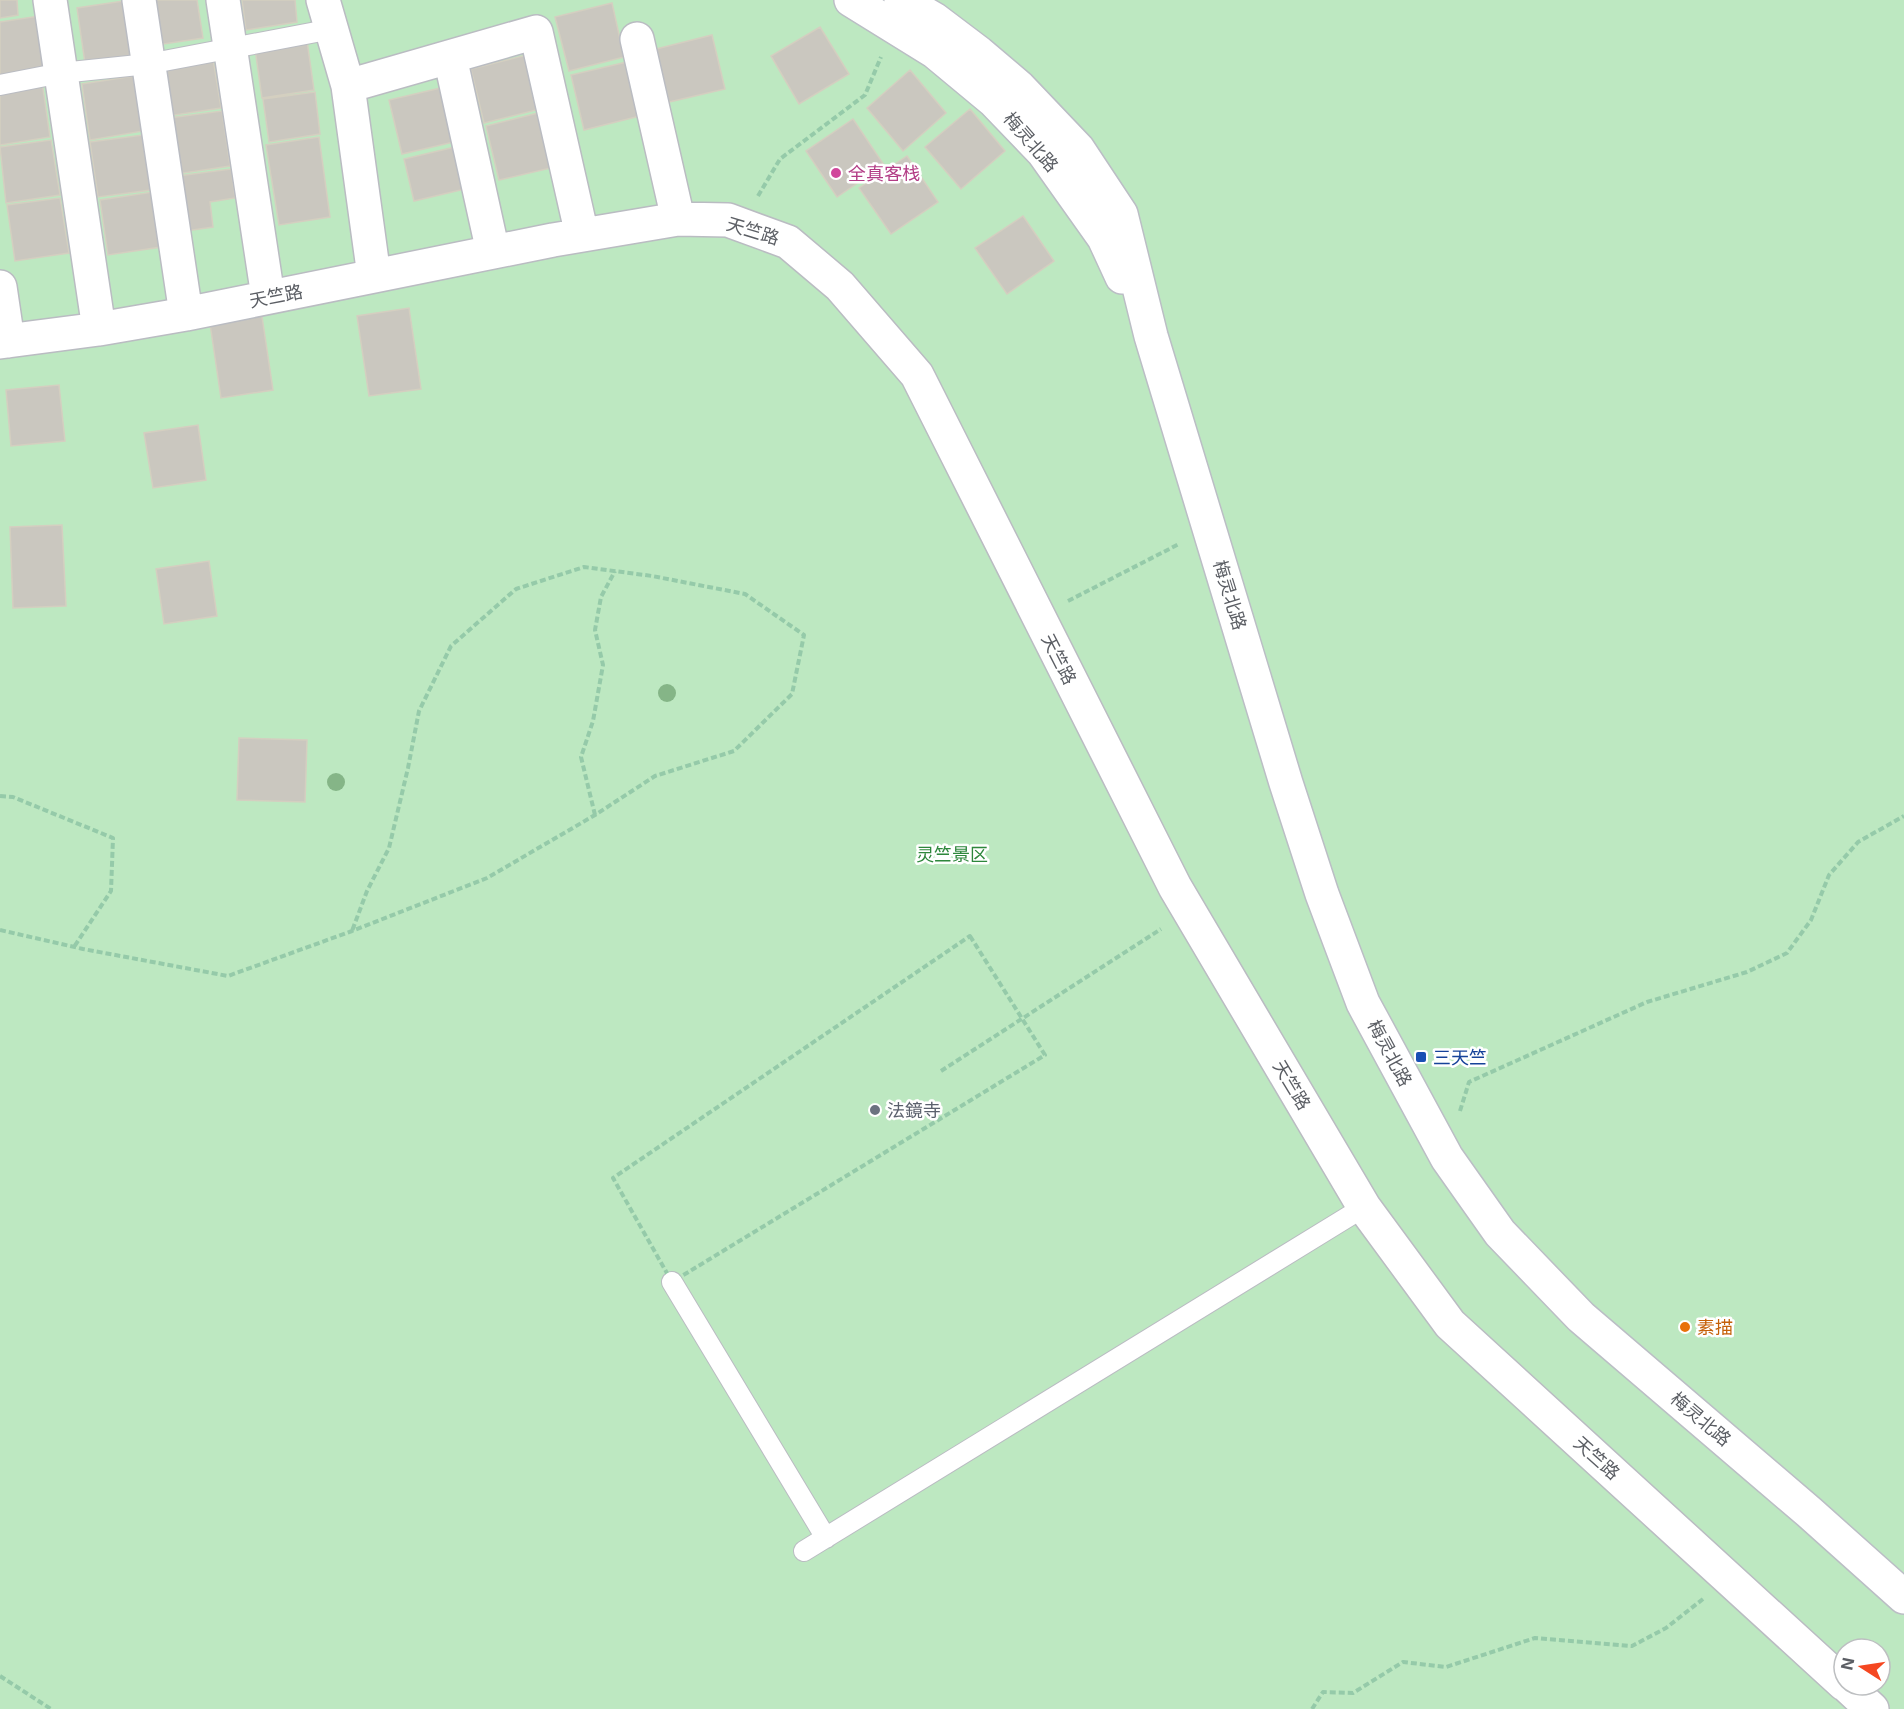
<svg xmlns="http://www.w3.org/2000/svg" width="1904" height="1709" font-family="Inter,'Noto Sans SC',sans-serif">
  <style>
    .park { fill: #bde8c1; fill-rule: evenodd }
    .building { fill: #cac7bf; stroke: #d4cfc0; stroke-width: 1.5 }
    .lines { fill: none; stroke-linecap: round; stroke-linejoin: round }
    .lane-casing { stroke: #babcc2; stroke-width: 22 }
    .street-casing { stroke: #babcc2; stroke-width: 36 }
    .secondary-casing { stroke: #bbbec5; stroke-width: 36 }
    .path { stroke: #95caa9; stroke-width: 4; stroke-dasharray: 6 3; stroke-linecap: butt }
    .lane { stroke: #fff; stroke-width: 20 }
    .street { stroke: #fff; stroke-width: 33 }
    .secondary { stroke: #fff; stroke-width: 33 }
    .tree { fill: #85b587 }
    .hotel-dot { fill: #d1479c; stroke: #fff; stroke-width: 2 }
    .transit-dot { fill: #1a4fb4; stroke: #fff; stroke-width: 2 }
    .worship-dot { fill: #6b7280; stroke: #fff; stroke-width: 2 }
    .food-dot { fill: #e8710a; stroke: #fff; stroke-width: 2 }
    .labels { text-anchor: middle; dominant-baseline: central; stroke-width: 5; stroke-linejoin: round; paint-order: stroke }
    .street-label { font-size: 18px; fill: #5b5e64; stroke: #fff }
    .hotel-label { font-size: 18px; fill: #b23c85; stroke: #fff; text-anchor: start }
    .park-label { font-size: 18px; fill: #2e873c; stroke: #fff }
    .transit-label { font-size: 18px; fill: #164399; stroke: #fff; text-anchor: start }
    .worship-label { font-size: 18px; fill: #5b616d; stroke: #fff; text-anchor: start }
    .food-label { font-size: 18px; fill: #c56008; stroke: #fff; text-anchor: start }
  </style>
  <rect width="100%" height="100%" fill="#efede2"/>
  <path class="park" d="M0 0H1904V1709H0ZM1844 1649H1880V1685H1844Z"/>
  <path class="building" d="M0 0H17L18 15 0 18Z
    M130 0 138 55 85 63 77 8Z
    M150 0H197L203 38 157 45Z
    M242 0H295L297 22 246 30Z
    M612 3 624 57 569 71 555 17Z
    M39 16 47 71 0 78V22Z
    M820 27 849 74 799 104 771 56Z
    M712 35 725 89 669 102 656 49Z
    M307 41 314 90 262 98 255 49Z
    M527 55 540 109 484 123 471 69Z
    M213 59 221 108 168 116 161 67Z
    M627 62 640 116 584 130 571 75Z
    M910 70 946 113 903 151 867 108Z
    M134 76 143 131 90 140 82 84Z
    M42 82 50 137 0 145V88Z
    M445 87 458 141 402 154 389 100Z
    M315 92 320 134 269 142 263 99Z
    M970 109 1005 151 961 189 925 147Z
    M222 111 230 166 177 174 169 118Z
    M542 112 555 167 499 180 486 126Z
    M853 119 884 165 837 197 806 151Z
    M143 135 151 190 98 197 90 142Z
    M319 137 330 217 279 225 266 145Z
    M51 140 60 195 6 203 0 147Z
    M455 147 465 189 414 201 404 159Z
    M907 156 938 202 891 234 859 188Z
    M231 169 235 198 210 202 213 227 186 231 178 176Z
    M153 192 161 247 108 255 100 200Z
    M60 198 69 253 15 261 7 205Z
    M1023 216 1054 261 1007 294 975 248Z
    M409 308 421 389 369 396 357 316Z
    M261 310 273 390 221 398 209 317Z
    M59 385 65 441 11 446 6 390Z
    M198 425 206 480 153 488 144 433Z
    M62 525 66 606 13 608 10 527Z
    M209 561 217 616 164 624 156 569Z
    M239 738 307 740 305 802 237 800Z"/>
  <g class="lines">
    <defs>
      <path id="lane" d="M0 85 61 73 148 64 332 29
        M672 1282 826 1538
        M804 1551 1364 1207"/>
      <path id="street" d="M50 0 99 329
        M139 0 186 314
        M223 0 268 297
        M323 0 348 86 536 32 582 235
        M637 39 678 219
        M450 57 493 252
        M348 86 374 276
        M0 287 8 341
        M0 342 99 329 186 314 553 240 678 219 728 220 788 242 840 286 917 375 1175 887 1364 1207 1450 1324 1844 1684
        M1846 1685 1872 1709"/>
      <path id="secondary" d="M851 0 935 52 994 101 1043 152 1104 238 1122 277
        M901 0 934 19 979 53 1019 87 1078 149 1121 214 1151 336 1286 783 1322 894 1363 1003 1447 1158 1500 1233 1581 1317 1809 1512 1904 1597"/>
    </defs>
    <use href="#lane" class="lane-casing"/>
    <use href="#street" class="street-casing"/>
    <use href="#secondary" class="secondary-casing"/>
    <path class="path" d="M758 196 780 159 865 95 881 57
      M1068 601 1179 544
      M0 796 13 797 113 838 111 891 74 947
      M595 815 581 757 593 721 603 665 595 630 601 597 615 571
      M0 930 83 949 228 976 352 931 487 878 595 815 655 776 734 751 792 694 804 635 745 594 652 576 584 567 516 589 451 646 419 711 408 768 389 848 367 891 352 931
      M970 936 1045 1055 672 1282 613 1178Z
      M941 1071 1161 929
      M1460 1111 1469 1082 1647 1002 1747 972 1787 953 1811 920 1829 875 1858 842 1904 816
      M0 1676 51 1709
      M1312 1709 1323 1692 1353 1693 1403 1662 1446 1667 1535 1638 1632 1646 1666 1628 1703 1599"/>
    <use href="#lane" class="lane"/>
    <use href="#street" class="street"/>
    <use href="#secondary" class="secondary"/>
  </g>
  <g class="tree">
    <circle cx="667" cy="693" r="9"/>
    <circle cx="336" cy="782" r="9"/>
  </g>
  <circle class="hotel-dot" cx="836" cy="173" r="6"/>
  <rect class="transit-dot" x="1415" y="1051" width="12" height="12" rx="3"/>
  <circle class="worship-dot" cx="875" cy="1110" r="6"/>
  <circle class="food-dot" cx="1685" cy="1327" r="6"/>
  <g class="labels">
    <g class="street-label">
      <text transform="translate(1031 142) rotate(49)">梅灵北路</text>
      <text transform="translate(753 231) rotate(17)">天竺路</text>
      <text transform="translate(276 296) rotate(-11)">天竺路</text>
      <text transform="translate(1230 595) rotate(73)">梅灵北路</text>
      <text transform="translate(1059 659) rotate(63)">天竺路</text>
      <text transform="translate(1390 1053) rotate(62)">梅灵北路</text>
      <text transform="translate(1292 1085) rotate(59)">天竺路</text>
      <text transform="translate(1701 1419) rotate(40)">梅灵北路</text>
      <text transform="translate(1597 1458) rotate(42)">天竺路</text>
    </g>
    <g class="hotel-label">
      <text x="848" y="173">全真客栈</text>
    </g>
    <g class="park-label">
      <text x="952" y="854">灵竺景区</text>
    </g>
    <g class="transit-label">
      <text x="1433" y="1057">三天竺</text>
    </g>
    <g class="worship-label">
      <text x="887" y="1110">法鏡寺</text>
    </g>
    <g class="food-label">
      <text x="1697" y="1327">素描</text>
    </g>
  </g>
  <g transform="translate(1862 1667) rotate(282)"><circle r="28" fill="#ffffff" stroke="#bdbfc1" stroke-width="1.5"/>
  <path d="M0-4.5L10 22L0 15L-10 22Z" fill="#f54721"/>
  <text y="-9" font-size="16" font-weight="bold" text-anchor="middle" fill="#5b5e64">N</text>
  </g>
</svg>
